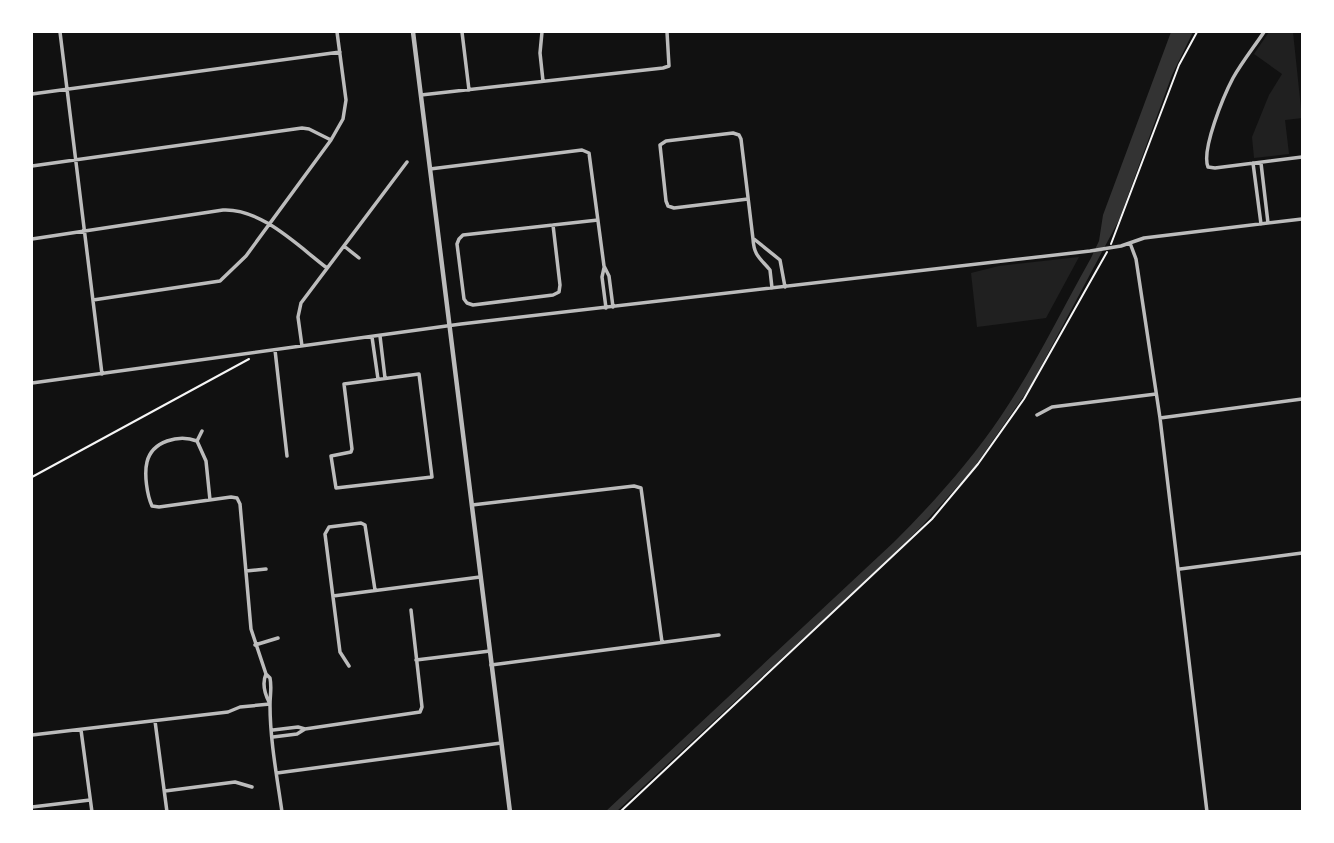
<svg xmlns="http://www.w3.org/2000/svg" width="1334" height="843" font-family="Arial,sans-serif">
  <style>
    .green { fill: #202020 }
    .water { fill: #333 }
    .lines { fill: none; stroke-linecap: round; stroke-linejoin: round }
    .path { stroke: #f5f5f5; stroke-width: 2 }
    .minor { stroke: #bcbcbc; stroke-width: 3.5 }
    .tertiary { stroke: #bcbcbc; stroke-width: 4.5 }
  </style>
  <rect width="100%" height="100%" fill="#111"/>
  <path class="green" d="M1269 32H1293L1302 118 1285 120 1289 154 1254 158 1252 137 1269 95 1282 74 1254 54Z
    M1079 257 1046 318 977 327 971 273 999 266Z"/>
  <path class="water" d="M1171 32H1193L1172 75 1119 220 1030 387 973 469 921 527 880 567 617 811 605 812 894 542C933 503 970 462 1001 416 1035 366 1061 311 1091 258L1099 241 1103 215Z"/>
  <g class="lines">
    <path class="path" d="M1111 244 1179 65 1197 32
      M32 477 249 359
      M620 812 932 519 978 464 1024 399 1107 252"/>
    <path class="minor" d="M60 32 102 374
      M462 32 469 90
      M542 32 540 53 543 81
      M1264 32C1254 47 1242 62 1233 78 1224 95 1201 150 1208 167L1215 168 1302 157
      M32 94 340 52
      M421 95 663 68 669 66 667 32
      M1253 163 1261 224
      M1261 163 1268 223
      M32 166 302 128 309 129 331 140
      M430 169 582 150 589 153 604 266 609 276 613 307
      M748 199 674 208 668 206 666 201 660 145 666 141 733 133 739 135 741 139 753 239C754 256 760 258 770 270L772 288
      M553 225 560 285 559 292 553 295 473 305 467 303 464 299 457 244 459 239 463 235 598 220
      M32 239 223 210C261 208 298 246 327 268
      M754 239 780 260 785 287
      M1130 243 1136 259 1160 418 1207 812
      M344 246 359 258
      M604 268 602 277 606 308
      M93 300 220 281 246 256 331 140 343 119 346 100 337 32
      M380 336 385 378
      M372 337 378 379
      M302 346 298 317 301 303 407 162
      M275 350 287 456
      M419 374 432 477 336 488 331 456 351 452 352 449 344 384Z
      M32 383 461 324 1090 251 1121 246 1144 238 1302 219
      M1037 415 1052 407 1156 394
      M1160 418 1302 399
      M197 441C179 434 152 441 147 462 144 474 147 495 152 506L159 507 231 497 237 498 240 504 251 629 266 674 270 678C272 688 270 695 270 705 270 740 277 777 282 812
      M197 441 206 461 210 500
      M197 441 202 431
      M472 505 634 486 641 488 662 642
      M1180 569 1302 553
      M246 571 266 569
      M333 596 480 577
      M255 645 278 638
      M416 660 490 651
      M491 665 719 635
      M349 666 340 652 325 534 329 527 361 523 365 525 375 590
      M266 674C262 683 265 694 269 702
      M155 721 167 812
      M81 730 92 812
      M273 730 298 727 305 729 420 712 422 707 411 610
      M32 735 228 712 240 707 270 704
      M273 737 297 734 305 729
      M277 773 501 743
      M165 791 235 782 252 787
      M32 807 90 800"/>
    <path class="tertiary" d="M413 32 510 812"/>
  </g>
  <rect width="1334" height="843" fill="none" stroke="#ffffff" stroke-width="66"/>
</svg>
